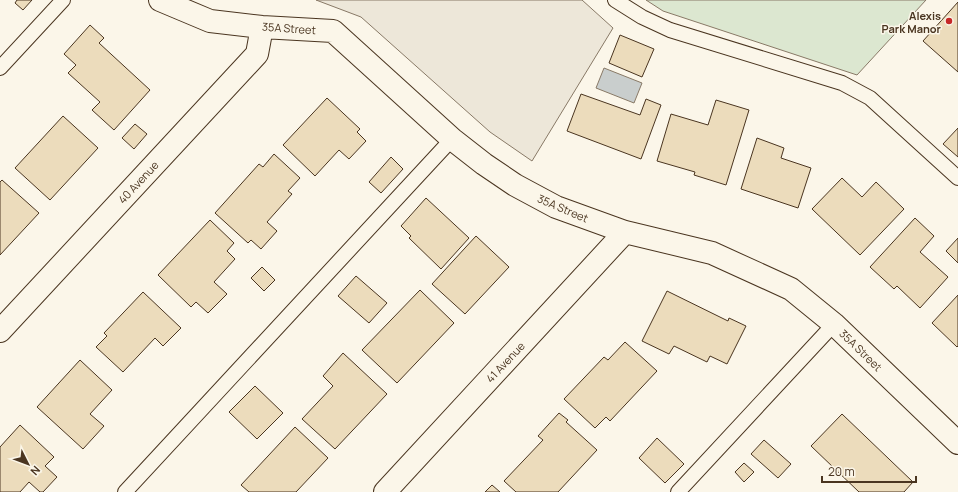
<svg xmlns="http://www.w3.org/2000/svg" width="958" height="492" font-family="Manrope,sans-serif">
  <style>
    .green { fill: #dce7d0; stroke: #887966 }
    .parking { fill: #ede7d9; stroke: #887966 }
    .water { fill: #c9cecd; stroke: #887966 }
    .building { fill: #ecdcbc; stroke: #4a3520 }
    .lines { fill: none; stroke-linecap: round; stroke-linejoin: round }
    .lane-casing { stroke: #4a3520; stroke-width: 16 }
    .street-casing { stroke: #4a3520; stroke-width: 24 }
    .lane { stroke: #fbf6e9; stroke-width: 14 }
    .street { stroke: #fbf6e9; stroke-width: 22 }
    .poi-dot { fill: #c62828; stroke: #fbf6e9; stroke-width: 1.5 }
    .labels { text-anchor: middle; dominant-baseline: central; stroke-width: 3; stroke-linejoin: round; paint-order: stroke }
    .poi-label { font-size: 11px; font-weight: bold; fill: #4a3520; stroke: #fbf6e9; text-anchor: end }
    .street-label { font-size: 11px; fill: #4a3520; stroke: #fbf6e9 }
  </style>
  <rect width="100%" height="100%" fill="#fbf6e9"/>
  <path class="green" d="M646 0H926L857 75 663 11Z"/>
  <path class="parking" d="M316 0H582L613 28 532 161 490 132 361 17Z"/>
  <path class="water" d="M604 68 642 83 634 103 596 88Z"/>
  <path class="building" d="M17 0H32L23 10 15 3Z
    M958 2V72L923 41Z
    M90 25 104 38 99 43 150 90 114 130 92 110 100 102 68 73 76 65 64 54Z
    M620 35 654 49 642 77 609 63Z
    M581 94 640 115 646 99 661 105 641 159 567 131Z
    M327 98 360 129 357 132 366 141 349 159 339 150 315 176 283 145Z
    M716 100 749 110 726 185 694 175 695 172 657 161 671 114 708 125Z
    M63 116 98 148 50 200 15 168Z
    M135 124 147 134 134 149 122 138Z
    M958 128V157L943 144Z
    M757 138 784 148 781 158 811 168 798 208 741 189Z
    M274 154 300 178 288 191 292 194 267 222 277 231 261 249 251 240 248 243 215 213 259 164 263 167Z
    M391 157 403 169 381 193 369 182Z
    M842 178 862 197 876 182 904 209 860 255 812 209Z
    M2 180 39 213 0 255V182Z
    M426 198 469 238 441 269 409 238 411 236 401 226Z
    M915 218 934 236 920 252 948 277 920 308 897 286 894 289 870 267Z
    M210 220 234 243 227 251 235 259 214 282 227 294 208 313 196 302 191 307 158 275Z
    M476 236 509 267 465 314 432 284Z
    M958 238V263L946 251Z
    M262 267 275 280 264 291 251 278Z
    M356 276 387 303 369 323 338 296Z
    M420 290 454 323 397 383 362 350Z
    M667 291 728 321 729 318 746 326 727 364 710 356 707 362 674 346 669 354 642 341Z
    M143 292 181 328 163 346 155 338 123 372 96 347 107 336 104 333Z
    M958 295V346L957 347 932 323Z
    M625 342 657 371 610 421 606 417 595 428 564 399 604 357 608 360Z
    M343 353 387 394 335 449 302 419 333 386 323 376Z
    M80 360 112 390 90 414 104 426 83 449 37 407Z
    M255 386 283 413 257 439 229 412Z
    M559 413 568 420 566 422 597 450 558 492H516L504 481 543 440 538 436Z
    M842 414 913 482 904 492H859L811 446Z
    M20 425 54 457 45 466 57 477 43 492H40L29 482 20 492H0V447Z
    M295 427 328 458 296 492H249L241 485Z
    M657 438 684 464 665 483 639 458Z
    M764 440 791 464 778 478 751 454Z
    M744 463 754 472 744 482 735 472Z
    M492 485 500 492H485Z"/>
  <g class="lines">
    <defs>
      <path id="lane" d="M615 0 642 17 670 30 842 83 870 98 958 178
        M0 68 63 0
        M125 492 452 139
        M678 492 834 324"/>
      <path id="street" d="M160 0 210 21 262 27 333 31 452 139 484 164 515 185 556 207 625 232 712 253 791 289 834 324 958 443
        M0 331 257 54 262 27
        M385 492 625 232"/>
    </defs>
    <use href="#lane" class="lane-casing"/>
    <use href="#street" class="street-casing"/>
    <use href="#lane" class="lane"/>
    <use href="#street" class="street"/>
  </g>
  <circle class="poi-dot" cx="949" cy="21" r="4"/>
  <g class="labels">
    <g class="poi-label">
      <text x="941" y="15">Alexis<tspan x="941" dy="13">Park Manor</tspan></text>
    </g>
    <g class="street-label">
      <text transform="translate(289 28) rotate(4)">35A Street</text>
      <text transform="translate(138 182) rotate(-47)">40 Avenue</text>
      <text transform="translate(563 208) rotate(23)">35A Street</text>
      <text transform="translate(861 350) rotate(44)">35A Street</text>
      <text transform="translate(505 362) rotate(-47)">41 Avenue</text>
    </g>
  </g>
  <g transform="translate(28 464) rotate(132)" stroke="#fbf6e9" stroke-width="3" paint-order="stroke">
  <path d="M0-3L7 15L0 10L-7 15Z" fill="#4a3520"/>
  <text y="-6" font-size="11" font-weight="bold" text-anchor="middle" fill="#4a3520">N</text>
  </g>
  <path d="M822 476v6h94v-6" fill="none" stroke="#4a3520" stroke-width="2"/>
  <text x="828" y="476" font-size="12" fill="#4a3520" stroke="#fbf6e9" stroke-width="3" paint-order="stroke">20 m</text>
</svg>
